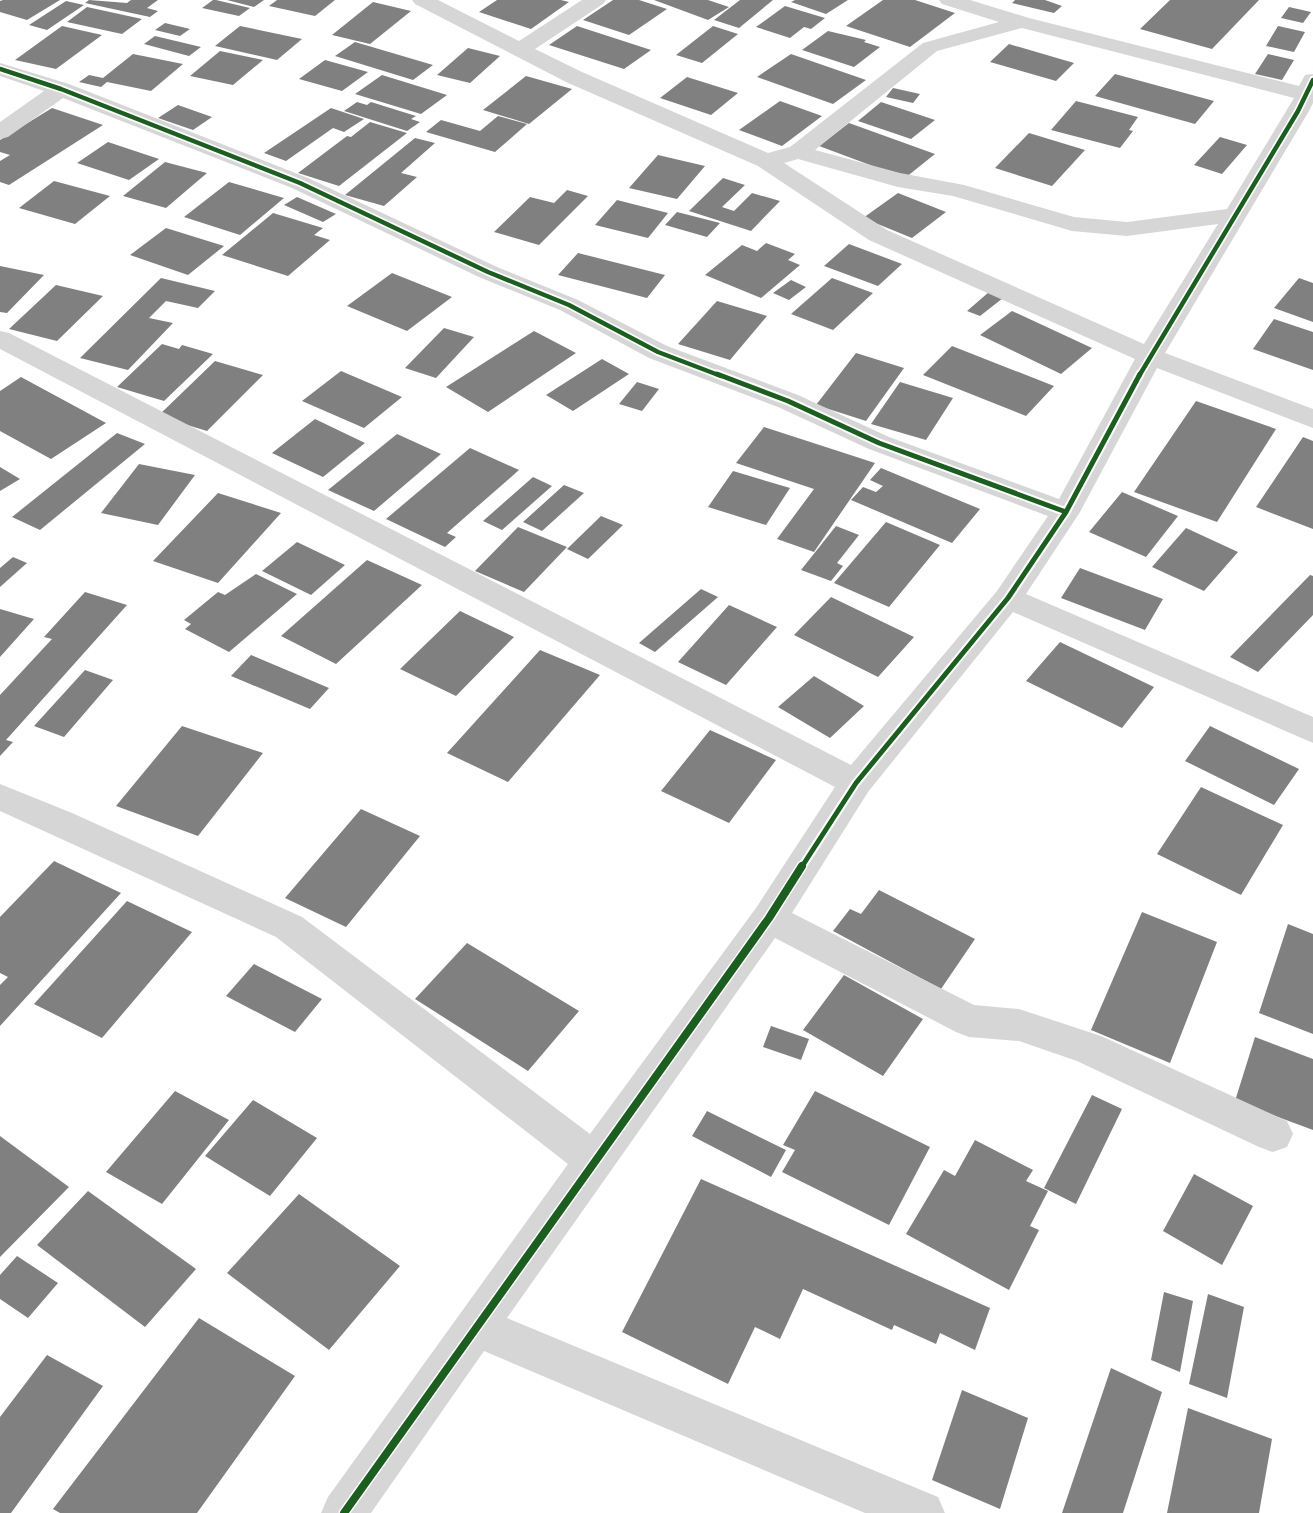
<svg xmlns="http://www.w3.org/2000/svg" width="1313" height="1513" font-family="Cabin,sans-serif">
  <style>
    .building { fill: #808080 }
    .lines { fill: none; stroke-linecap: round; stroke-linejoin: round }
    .minor { fill: #d6d6d6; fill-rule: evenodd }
    .cycleway-far2-casing { stroke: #fff; stroke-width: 8 }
    .cycleway-far1-casing { stroke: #fff; stroke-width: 9 }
    .cycleway-casing { stroke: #fff; stroke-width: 11 }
    .cycleway-far2 { stroke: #1b5e20; stroke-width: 4.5 }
    .cycleway-far1 { stroke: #1b5e20; stroke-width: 5 }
    .cycleway { stroke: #1b5e20; stroke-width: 8 }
  </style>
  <rect width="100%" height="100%" fill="#fff"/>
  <path class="building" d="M3 0H60L27 20 0 12V1Z
    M89 0 127 3 131 0H158L147 8 158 11 150 17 85 3Z
    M213 0H216L250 8 239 16 202 8Z
    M227 0H264L254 7Z
    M277 0H335L315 16 269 6Z
    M497 0H561L569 2 531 29 479 12Z
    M613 0H639L667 9 629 35 583 20Z
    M654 0H708L729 7 708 20Z
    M740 0H773L739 28 714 20Z
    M795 0H848L826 14 791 2Z
    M883 0H915L955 13 910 47 846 26Z
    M1015 0H1045L1062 6 1054 13 1012 3Z
    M1170 0H1259L1212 49 1140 29Z
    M66 1 84 5 47 30 29 25Z
    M373 2 411 11 370 44 332 35Z
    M785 6 825 18 811 29 804 27 790 38 756 27Z
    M87 7 142 19 122 34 67 22Z
    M1289 7 1311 12 1303 23 1281 18Z
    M165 23 190 29 180 36 155 30Z
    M62 26 102 35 56 69 15 60Z
    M240 26 302 39 277 60 215 46Z
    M577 26 651 50 624 69 549 45Z
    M713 26 738 34 702 63 676 55Z
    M1278 26 1305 32 1294 52 1266 46Z
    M828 31 866 40 864 42 880 47 854 67 802 50Z
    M155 36 201 47 189 56 144 44Z
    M355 42 433 65 413 80 335 56Z
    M1009 44 1074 63 1056 81 990 62Z
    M468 48 500 56 470 83 437 75Z
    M220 51 263 60 233 85 190 76Z
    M133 54 183 64 151 91 107 82 101 87 79 82 89 75 103 78Z
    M791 54 866 80 833 104 757 77Z
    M1268 54 1294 60 1282 80 1255 74Z
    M325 60 368 72 342 91 299 79Z
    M1115 74 1214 101 1195 124 1095 96Z
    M382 75 447 95 421 114 355 94Z
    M526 76 572 89 529 124 483 110Z
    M687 77 738 93 711 115 660 98Z
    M893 88 920 94 913 103 886 97Z
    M780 101 822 116 782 146 739 130Z
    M1076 101 1138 117 1129 130 1133 131 1120 148 1051 130Z
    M357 102 367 105 371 102 416 116 411 119 420 122 407 131 344 111Z
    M881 102 935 120 911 139 858 121Z
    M178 105 212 117 193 130 158 118Z
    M52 108 103 125 9 185 0 182V161L10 155 0 152V140Z
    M331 108 364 119 344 132 333 128 286 161 264 153Z
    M498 116 527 124 495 152 426 132 441 120 480 131Z
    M370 122 407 133 339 186 298 173 347 136 351 137Z
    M849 123 935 154 905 178 819 146Z
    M1029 133 1085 150 1052 186 995 168Z
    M1220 137 1247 145 1222 174 1194 165Z
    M415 138 435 143 401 173 417 177 384 206 345 195Z
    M108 142 159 159 129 180 77 163Z
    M658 155 705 166 677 199 629 188Z
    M165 162 207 173 166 208 123 196Z
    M723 178 745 185 722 207 734 211 752 193 780 201 751 231 689 211Z
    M54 181 110 196 75 224 19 208Z
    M229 182 284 198 240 235 184 217Z
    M567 190 588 196 539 245 494 232 530 197 554 203Z
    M898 193 946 212 912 238 863 218Z
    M297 197 336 214 323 222 284 205Z
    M617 200 668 213 648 238 595 225Z
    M677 212 720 223 707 237 665 225Z
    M273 213 323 228 314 235 330 240 288 276 222 255Z
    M166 228 224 246 188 275 130 255Z
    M766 243 795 254 788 260 800 265 761 298 705 275 742 245 757 251Z
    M849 244 902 264 878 286 824 266Z
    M578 253 665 275 647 298 558 275Z
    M0 266 44 275 7 313 0 312Z
    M392 273 452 297 407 331 347 306Z
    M161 278 215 291 198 308 166 301 149 318 173 323 128 370 80 358Z
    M832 278 873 293 833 330 791 314Z
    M1299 278 1313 283V322L1274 308Z
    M791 280 806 287 789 300 773 293Z
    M56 285 103 296 57 341 9 329Z
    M989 292 1003 298 980 316 967 311Z
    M717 301 767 316 730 360 678 344Z
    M1012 311 1092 348 1061 374 980 335Z
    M1274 319 1313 332V370L1253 349Z
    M444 328 474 337 436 378 405 368Z
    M534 331 576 353 488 412 446 387Z
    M162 344 179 349 182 345 213 354 164 401 117 387Z
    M952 346 1054 386 1026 416 923 375Z
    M856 353 904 368 866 421 816 405Z
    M602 359 629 374 573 411 546 395Z
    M215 361 263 375 207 431 158 416Z
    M341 371 402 397 364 428 302 401Z
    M21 377 106 423 51 459 0 431V391Z
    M637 382 659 389 642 411 619 404Z
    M900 382 953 398 926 440 871 424Z
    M1196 401 1276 429 1217 522 1134 492Z
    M315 419 365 443 323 477 272 453Z
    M764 427 875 463 814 552 777 539 814 489 736 463Z
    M117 433 145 444 40 530 12 517Z
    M397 434 441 454 374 511 328 490Z
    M1303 437 1313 441V529L1256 507Z
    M470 448 519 470 447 533 456 537 445 547 386 519Z
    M139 464 195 475 158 525 101 513Z
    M0 467 20 479 0 491Z
    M881 468 980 509 952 543 851 500 863 487 876 492 883 486 870 480Z
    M733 471 790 488 766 525 708 507Z
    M533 477 552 486 502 530 483 521Z
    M564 485 584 493 542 531 523 522Z
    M1122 492 1178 516 1146 557 1089 532Z
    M218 493 281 513 218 583 153 561Z
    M601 516 623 525 588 559 567 549Z
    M886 522 940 545 889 607 834 583Z
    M836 526 859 535 837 563 843 566 831 581 801 570Z
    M518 527 567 547 524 592 475 571Z
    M1186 528 1238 552 1204 591 1152 567Z
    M297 542 345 565 311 595 262 571Z
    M13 557 27 563 0 587V568Z
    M367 560 422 585 336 664 281 636Z
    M1080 568 1163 599 1145 630 1061 598Z
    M256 574 297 594 229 652 185 629 191 624 184 620 218 592 225 595Z
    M1310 575 1313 576V615L1258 672 1230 657Z
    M701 589 718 597 655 652 639 643Z
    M85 592 127 605 6 740 13 742 0 756V695L52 639 44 637Z
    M831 597 914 637 878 677 794 635Z
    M729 605 777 627 726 685 678 662Z
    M0 609 34 619 0 657Z
    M460 611 514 637 456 696 400 669Z
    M1060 642 1154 687 1122 728 1026 681Z
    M540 650 600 675 508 782 447 753Z
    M251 655 329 688 310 709 231 676Z
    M85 670 113 680 64 737 34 726Z
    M814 676 864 706 830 738 778 707Z
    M182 726 263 753 198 836 116 806Z
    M1210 726 1299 769 1274 805 1185 761Z
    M710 730 776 760 729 823 661 791Z
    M1201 787 1283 825 1241 895 1157 854Z
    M361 809 420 836 346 927 285 898Z
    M54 861 121 893 0 1026V985L8 977 0 973V917Z
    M879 890 975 939 941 989 833 931 850 909 861 914Z
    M127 901 192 932 102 1038 34 1004Z
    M1142 912 1217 942 1170 1063 1091 1030Z
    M1288 924 1313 934V1034L1259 1013Z
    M467 943 579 1011 528 1071 415 999Z
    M254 964 322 999 295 1032 226 996Z
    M844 975 923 1019 883 1076 803 1030Z
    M771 1026 809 1039 801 1060 763 1047Z
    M1255 1037 1313 1059V1130L1235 1101Z
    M175 1091 229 1120 162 1204 106 1172Z
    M815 1091 930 1147 889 1225 782 1172 795 1150 783 1145Z
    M1092 1095 1122 1109 1076 1204 1044 1188Z
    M253 1100 317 1138 270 1196 205 1156Z
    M707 1111 786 1150 771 1177 692 1136Z
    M0 1136 69 1187 0 1257Z
    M975 1140 1033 1170 1026 1181 1048 1191 1030 1226 1039 1230 1009 1290 906 1234 944 1170 955 1176Z
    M1194 1174 1253 1206 1222 1265 1163 1231Z
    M701 1179 990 1308 975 1350 940 1333 936 1344 894 1325 892 1330 803 1289 780 1339 755 1327 728 1384 622 1332Z
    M88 1191 196 1269 145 1327 37 1245Z
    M299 1194 400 1266 329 1350 227 1273Z
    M17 1256 58 1283 28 1318 0 1299V1275Z
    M1164 1292 1193 1301 1180 1372 1151 1360Z
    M1208 1294 1244 1307 1227 1398 1189 1384Z
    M199 1318 295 1376 197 1513H60L53 1509Z
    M47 1355 103 1386 11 1513H0V1417Z
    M1111 1368 1162 1392 1123 1513H1062Z
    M962 1390 1028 1418 1000 1509 932 1480Z
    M1188 1408 1272 1439 1259 1513H1167Z"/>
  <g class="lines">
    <path class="minor" d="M412 0H438L519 41 582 0H606L603 4 535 49 582 72 768 153 790 147 923 43 999 22 942 4 939 0H970L1029 18 1299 86 1305 75 1313 74V103L1309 111 1165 353 1313 409V428L1157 368 1080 512 1026 594 1313 717V743L1013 612 868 792 792 913 974 1005 1019 1009 1101 1036 1287 1121 1293 1134 1287 1147 1273 1152 1259 1147 1077 1061 1019 1041 969 1037 956 1032 775 938 507 1318 938 1497 945 1513H865L484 1351 371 1513H321L328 1497 568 1164 276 937 0 811V784L72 813 302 917 590 1134 756 908 835 787 0 349V331L9 333 851 765 997 591 1048 516 869 449 778 407 649 358 560 310 479 277 292 188 63 98 8 137 0 139V122L44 91 0 76V63L69 84 308 178 497 267 578 300 667 346 798 395 889 437 1059 499 1135 359 869 240 758 166 566 82 415 4ZM1022 28 1294 98 1227 209 1127 222 1074 217 964 185 900 173 815 150 937 51ZM798 159 898 187 953 196 1072 231 1127 236 1218 224 1144 344 887 230 784 163Z"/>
    <defs>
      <path id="cycleway-far2" d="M0 69 61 89 300 183 488 272 569 305 658 352 721 376
        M1139 376 1298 111 1313 80"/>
      <path id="cycleway-far1" d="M717 374 788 401 879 443 1066 512
        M801 868 856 783 1008 598 1066 512 1140 374"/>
      <path id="cycleway" d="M344 1513 769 918 802 866"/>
    </defs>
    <use href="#cycleway-far2" class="cycleway-far2-casing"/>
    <use href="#cycleway-far1" class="cycleway-far1-casing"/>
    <use href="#cycleway" class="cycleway-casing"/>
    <use href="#cycleway-far2" class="cycleway-far2"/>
    <use href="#cycleway-far1" class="cycleway-far1"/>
    <use href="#cycleway" class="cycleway"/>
  </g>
</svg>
